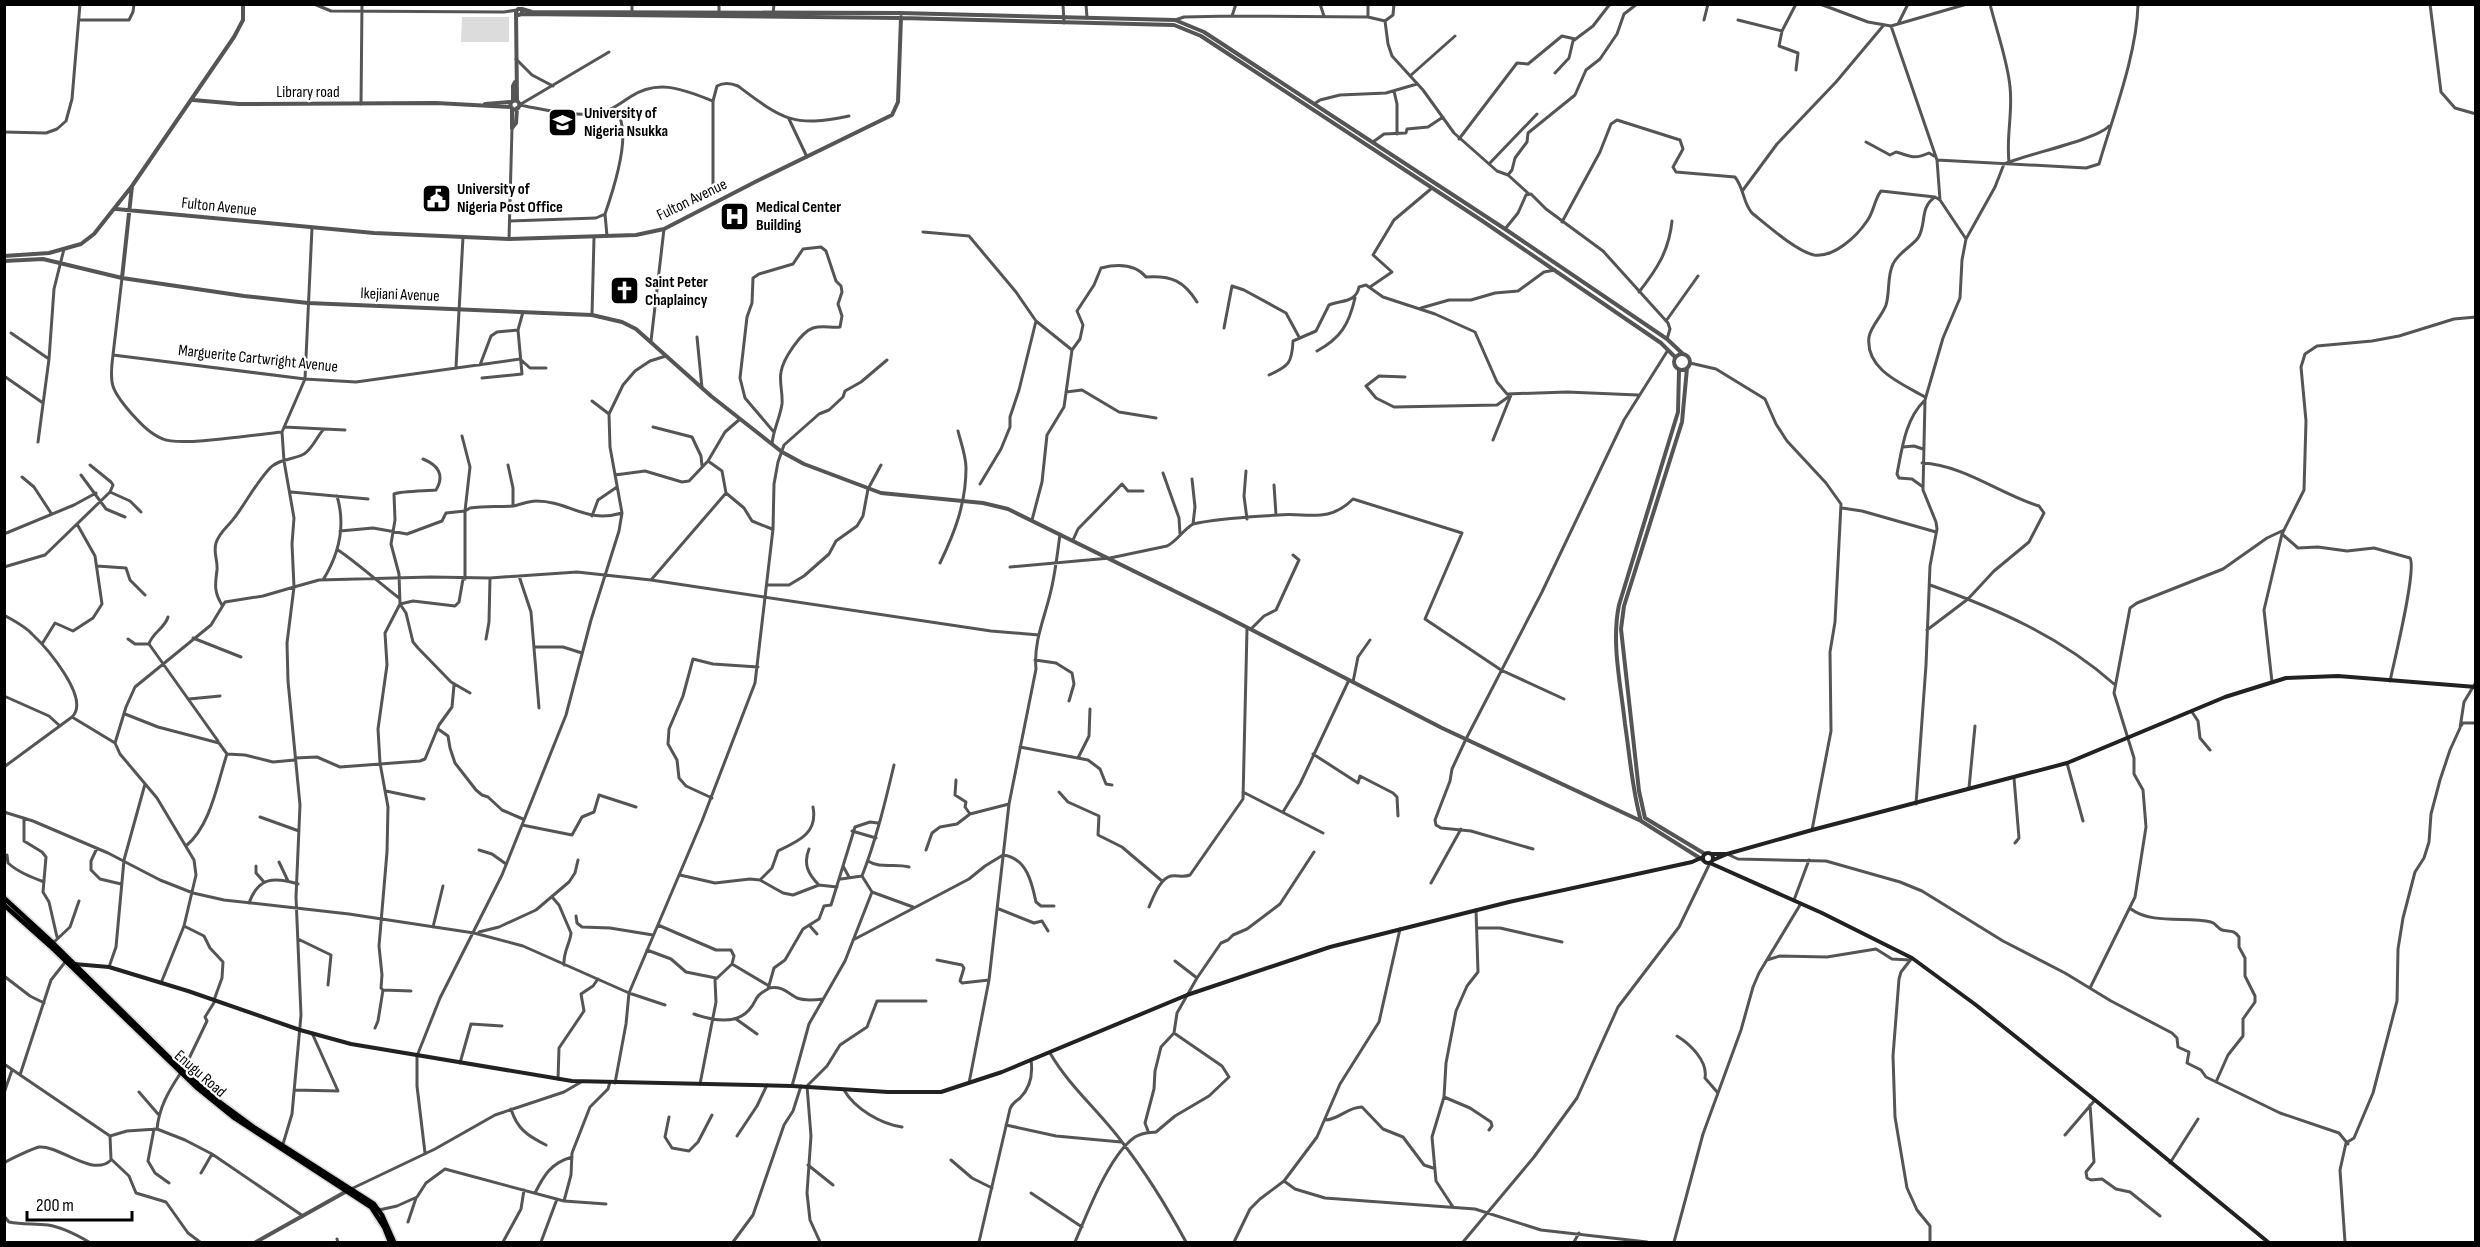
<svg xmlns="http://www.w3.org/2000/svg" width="2480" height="1247" font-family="'Sofia Sans Condensed',sans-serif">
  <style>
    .green { fill: #dcdcdc }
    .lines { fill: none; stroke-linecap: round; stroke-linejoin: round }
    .primary-casing { stroke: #dbdbdb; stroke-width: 8 }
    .minor { stroke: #555; stroke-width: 3 }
    .tertiary { stroke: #555; stroke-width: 4 }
    .secondary { stroke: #222; stroke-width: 4 }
    .primary { stroke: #000; stroke-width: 4.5 }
    .labels { text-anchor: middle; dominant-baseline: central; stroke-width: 4.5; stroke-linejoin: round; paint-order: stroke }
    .street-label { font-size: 16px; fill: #000; stroke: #fff }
    .poi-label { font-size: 16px; font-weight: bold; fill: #000; stroke: #fff; text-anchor: start }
  </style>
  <rect width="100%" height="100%" fill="#fff"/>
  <path class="green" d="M462 17H509V42H461Z"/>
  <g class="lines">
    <defs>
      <path id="primary" d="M4 898 53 943 183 1071 217 1100 255 1128 374 1204 382 1215 394 1242
        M4 905 50 946 196 1087 233 1117 371 1207 384 1227 390 1242"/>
    </defs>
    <use href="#primary" class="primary-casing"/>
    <path class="minor" d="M314 4 331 11 504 12 517 10
      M632 4V12
      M719 4V12
      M1063 4 1064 23
      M1086 4 1087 18
      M1320 4 1324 16
      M1796 4 1782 31 1779 46 1798 53 1796 70
      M1820 4 1868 22 1891 26 1967 4
      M1990 4C1996 29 2008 62 2010 87 2013 112 2006 137 2009 162
      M2430 4 2441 92 2455 108 2476 114
      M773 15 774 4
      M1232 16 1236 4
      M1368 17V4
      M79 20H129L133 12 134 4
      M1175 20 1184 17 1232 16 1368 17 1385 21 1393 15 1394 4
      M1704 20 1708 4
      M1738 20 1782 31
      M1385 21 1388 44 1392 56 1423 90 1454 133 1497 171 1508 175 1529 194
      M1898 24 1908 4
      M1891 26 1937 160 1940 200 1966 239 1962 260 1960 298 1943 338 1925 400 1923 490 1936 522 1937 529 1930 566 1926 665 1916 804
      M516 59 532 75 553 86
      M1555 73 1569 58 1573 41 1593 26 1610 4
      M1410 76 1455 36
      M1394 91 1397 104V134
      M361 104 362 4
      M521 104 609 52
      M1314 104 1320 100 1340 95 1386 93 1417 84
      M519 105C542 109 569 116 593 114 608 113 618 105 630 97 659 78 684 90 713 101
      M789 119 807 157
      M4 132 46 133 57 129 66 121 72 99 80 4
      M1459 139 1517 63 1528 64 1562 36 1575 39
      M1373 142 1384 134 1406 133 1407 129 1428 127 1443 117
      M1866 142 1890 155 1896 152C1911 156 1913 160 1929 153L1934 156
      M1937 160 2086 168 2099 164C2113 116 2137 54 2138 4
      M1489 164 1537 114
      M1508 175 1512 170 1515 158 1527 142 1528 133 1575 95 1586 70 1600 59 1617 34 1624 14 1637 4
      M713 185V101L717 86C724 82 731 83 738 86 782 119 793 128 849 116
      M1743 190 1777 144 1836 82 1883 26
      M605 214 607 236
      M510 221 596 218 605 214C613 191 628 144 621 121 620 116 615 113 612 110
      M1562 222 1600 152 1611 124 1617 120 1680 140 1683 149 1673 167 1676 172 1735 177C1744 188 1743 203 1752 213 1767 225 1796 251 1814 255 1834 258 1857 236 1867 221 1874 212 1874 200 1881 191L1935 197
      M312 228 305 379 282 432 284 461 294 518 292 544 294 587 319 580 431 577 490 578 577 572 651 580 991 631 1039 635
      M1505 229 1518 213 1526 195 1531 194 1546 209 1603 251 1668 323 1670 329 1667 339
      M923 232 969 236 1016 292 1036 321 1072 350
      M509 239 512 128
      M1966 239 1995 187 2004 164C2027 154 2096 140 2109 126
      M122 278 113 355 305 379 356 382 520 359 530 368H546
      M1370 287 1392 272 1373 255 1394 220 1432 188
      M1639 292C1657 269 1669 251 1672 221
      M1421 308 1449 300H1471L1495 293 1518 291 1544 272 1555 270
      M592 315 594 238
      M1666 321 1698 276
      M1224 328 1232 286 1244 290 1286 313 1299 337
      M11 333 49 359
      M697 337 702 388
      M651 341 664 229
      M1317 351C1341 338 1349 324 1355 298
      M113 355C109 384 111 390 131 413 140 423 150 434 163 439 180 447 259 434 282 432
      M1690 363 1716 369 1765 399 1776 424 1787 441 1826 483 1841 504 1835 622 1830 652 1831 731 1812 830
      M480 365 491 336 497 332 518 330 523 312
      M456 367 463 237
      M1269 375C1289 366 1292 363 1293 341L1316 331 1329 305C1341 300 1356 303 1359 287L1366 285 1383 297 1435 314 1475 332 1497 382 1507 394 1567 392 1638 395
      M4 376 43 403
      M1405 377 1379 376 1366 386 1376 398 1394 407 1497 405 1511 395 1493 440
      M482 378 522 374 518 330
      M1066 392 1082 390 1119 412 1156 418
      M1925 397C1903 384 1865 370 1869 337 1871 326 1882 316 1886 305 1890 292 1887 276 1893 264 1898 253 1911 247 1918 238 1927 224 1919 208 1935 197L1940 200
      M592 401 609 414
      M284 427 345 430
      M653 427 692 437 701 456 702 466
      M462 436 470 467 465 511V579
      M38 442 49 359 54 289 64 249
      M772 444C773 430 780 418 782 404 783 393 779 382 781 372 783 359 801 332 813 328 822 325 831 328 840 327L842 316 838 304 842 292 841 286 836 281 826 251 821 247 803 249 793 264 759 274 753 278 752 303 747 317 740 378 745 398 773 431
      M1903 447 1914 446 1923 449
      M423 459C438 465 445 475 436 490 426 491 401 491 394 494L395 520 391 544 399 574 400 604 406 613 413 642 418 648 451 682 470 693
      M708 461 722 471 726 493 744 508 752 521 772 529
      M1922 463C1964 465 2000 494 2039 506L2044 513 2029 542 1994 571 1968 599 1927 630
      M508 465 513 488V506
      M1246 471 1244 496 1247 519
      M1163 473 1179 518 1180 534
      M81 475 106 509 125 517
      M615 475 645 471 682 482 689 481 708 461 725 432 740 419
      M22 477 34 487 51 513
      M1192 479 1195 507 1193 524
      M980 484 1001 449 1010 427V417L1019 390 1036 321
      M1274 485 1276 515
      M1923 487 1912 479 1899 478 1897 474C1902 449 1905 420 1924 401
      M110 492 130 501 141 512
      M291 492 368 499
      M1842 508 1862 511 1936 532
      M592 516 598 500 617 487
      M1032 520 1042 482 1047 435 1064 407 1072 350 1080 339 1083 325 1077 311 1094 285 1101 268C1117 264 1135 264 1146 277 1171 275 1184 281 1197 302
      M340 531 373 528 407 534 442 521 446 513 465 511 470 508C484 506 498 507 513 506 520 505 528 501 536 501 570 501 585 524 622 513
      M4 534 74 505 96 493
      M2282 534 2298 548 2318 547 2347 551 2374 548 2410 558C2417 569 2394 662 2390 681
      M1073 540 1078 529 1122 484 1128 491H1143
      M338 550C360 565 378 582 399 598
      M940 563C955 532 966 503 966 468 966 456 961 443 958 431
      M97 566 126 568 130 580 145 595
      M4 567 45 555 110 492 113 485 111 482 90 465
      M1010 567 1110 558 1167 546C1177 541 1183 530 1193 524 1220 518 1250 517 1278 515 1307 512 1328 524 1353 499L1462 533 1425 619 1501 670 1564 699
      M519 576 531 612 539 708
      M323 580C339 554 346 526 337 496
      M651 580 726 493
      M767 585H789L804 576 829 554 836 541 857 526 863 516 868 489 881 465
      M1930 585C1997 609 2060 636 2114 684
      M400 604 413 601 455 606 459 602 463 579
      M222 605C214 592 215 585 217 570 218 560 213 553 216 543 220 531 228 527 235 517 247 501 256 483 270 468 278 459 293 460 304 454 313 448 317 436 324 429
      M4 615C14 621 25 626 32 634 47 648 91 699 72 717L4 767
      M168 617C165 628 152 633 149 644L218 741
      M1251 629 1264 616 1276 610 1299 560 1293 555
      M193 638 241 657
      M128 639 135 644H149
      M486 639 489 622 490 578
      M42 644 55 623 73 631 93 618 102 604 95 556 77 524
      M534 647H563L582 653
      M1035 660 1056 663 1072 673 1074 684 1069 701
      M1353 682 1358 657 1370 640
      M2272 682 2264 610 2282 534 2304 490 2306 421 2301 367 2305 354 2317 346 2372 341 2399 336 2454 319 2476 317
      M4 696 49 716 60 726
      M189 699 220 696
      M2192 712 2198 721 2200 738 2210 750
      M125 714 158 727 219 743 227 754 245 755 273 762 295 760
      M72 717 115 743 120 754 157 798 194 860 196 875 184 926 161 983
      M2461 726 2463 723H2476
      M438 729 448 736 450 748 455 763 476 790 482 795 488 797 502 810 523 819
      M115 743 126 707 135 687 211 625 225 602 263 596 294 587 287 643 288 681 300 805 296 897 301 1015 292 1114 283 1144
      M1020 747 1088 760 1100 769 1106 784 1112 785
      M1313 754 1358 783 1360 776 1393 793 1397 797 1398 816
      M295 758 317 757 340 767 420 761 425 759 439 725 452 707 454 685
      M1078 758 1089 736 1090 709
      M2067 763 2083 821
      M2014 778 2019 838 2015 843
      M956 780 955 795 966 802 965 807 970 814
      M1969 788 1975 726
      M386 791 424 799
      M1059 792 1068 802 1099 816 1098 835 1122 847 1162 881
      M1243 792 1323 833
      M712 798 686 786 679 778 677 760 668 744 669 729 683 696 693 659 713 664 758 667
      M4 812 33 821 108 853 160 880 193 893 224 900 349 914 474 933 523 946 629 993 665 1005
      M1283 812 1300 784 1349 680
      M260 817 299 831
      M24 818V841L42 852 46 857 43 892 49 902 57 937
      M522 825 572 835 582 817 594 812 599 795 636 807
      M852 831 876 838
      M186 846C211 825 217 784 227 754
      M97 848 91 861V870L100 879 121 884
      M809 849C803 864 808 874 819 885L837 887
      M1533 849 1471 831 1441 828 1436 825 1435 820 1450 781 1452 769 1466 739 1542 592 1624 420 1668 350
      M479 850 492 854 506 864
      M926 850 932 833 940 827 957 824 970 814 1009 804
      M1727 854 1738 859 1826 861 1900 882 1922 891 2003 941 2065 973 2111 1001 2172 1033 2177 1038 2178 1047 2189 1052 2187 1063 2201 1070 2206 1077 2280 1113 2339 1133 2348 1144
      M7 855 8 863C18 872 31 877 44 882
      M868 861C880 869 895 863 909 867
      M279 862 288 881
      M256 866V873L264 882
      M843 866 849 877
      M680 875 715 883 750 879 760 880 783 893 793 895 819 885
      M862 876C876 840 885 803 894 765
      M862 876 872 892 913 907
      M841 879 862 876
      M760 880 772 868 778 851C799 841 818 833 813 807
      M1431 883 1461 829
      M552 897 559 905 571 933C570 944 563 952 564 965
      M1794 900 1809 860
      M249 903C258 878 273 876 298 884
      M1149 907C1153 898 1160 878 1171 876 1178 875 1183 878 1190 875L1243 799 1247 629
      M999 909 1034 923 1042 921 1048 931
      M2131 909C2152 925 2188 916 2211 922 2216 923 2217 928 2222 930 2230 932 2233 929 2239 937V947L2245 958V976L2255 996V1002L2243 1019V1036L2228 1055 2216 1082
      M576 916 577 923 582 927 610 928 653 935
      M658 925 716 950H731L734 956 732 964 715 980 716 1002 700 1084
      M809 925 817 934
      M184 926 204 936 210 948 223 962 222 978 214 1000
      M433 927 443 886
      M1477 928H1500L1562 942
      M479 932 499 927 536 910 569 882 575 873 578 860
      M298 939 331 955 328 985
      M853 940 969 879 985 866 1003 855C1027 858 1032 883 1036 902L1041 906H1054
      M53 943 70 927 79 901
      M647 950 671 959 686 972 716 978
      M1912 958 1901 972 1899 979 1893 1056 1895 1117 1907 1188 1917 1210 1930 1226V1242
      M937 960 962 965 964 968 960 981 962 983 989 980
      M1767 960 1780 956 1827 957 1876 949 1892 959 1910 960
      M1175 961 1197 978
      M732 964 769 986
      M109 967 116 947 124 860 145 784
      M4 976 30 996 44 1003
      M769 988C783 986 786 992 797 998 805 1001 815 1000 823 999
      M2090 988 2135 897 2146 827 2143 790 2134 774V758L2114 693 2130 608 2137 603 2223 569 2267 538 2284 530
      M383 990 411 991
      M694 1014C711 1020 735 1026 749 1010 758 1000 753 997 768 989L774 968 785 960 803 929 819 919 824 906 831 905 855 827 870 822 878 823
      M736 1019 757 1034
      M375 1028 378 1021 383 990 381 988 382 975 379 946 387 852 388 807 380 763 378 729 387 665 385 633 400 604
      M1677 1036C1690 1044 1708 1061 1705 1078L1718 1093
      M1050 1053C1069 1086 1099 1111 1122 1142 1147 1174 1167 1207 1186 1242
      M460 1063 471 1024 502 1026
      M4 1064 110 1136 127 1131 157 1129 185 1140 212 1154 303 1216
      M183 1071 207 1021 205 1017 215 1001
      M20 1075 51 980 66 961
      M558 1079 559 1048 584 1011 581 994 593 986 598 979
      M615 1083 626 1024 629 993 702 821 755 683 773 529 774 484 778 462 784 445 819 414 829 410 843 397 845 391 861 382 887 360
      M969 1083 989 980 1009 804 1036 669C1033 638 1048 611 1053 581 1056 566 1058 550 1060 534
      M792 1086 809 1024 845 961 872 892
      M295 1090 338 1091 312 1033
      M844 1090C855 1109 881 1124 902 1127
      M139 1092 158 1114
      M4 1093 12 1070
      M1444 1097 1470 1108 1491 1122 1492 1126 1489 1130
      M2090 1105 2094 1162 2086 1172 2087 1178 2091 1180 2102 1179 2116 1189 2130 1192 2160 1216
      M511 1109C517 1129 528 1136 546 1145
      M669 1117 665 1137 672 1148 689 1151 698 1142 712 1115
      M1325 1120C1339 1120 1347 1107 1362 1107L1383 1129 1403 1137 1424 1165 1433 1168
      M1006 1125 1056 1136 1121 1142
      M154 1129 148 1161 155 1173 169 1183
      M157 1129C159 1108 168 1092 180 1074
      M1148 1131 1145 1123 1154 1089 1155 1071 1161 1047 1174 1033 1177 1013 1197 978 1221 943 1228 940 1233 935 1247 929 1280 904 1314 852
      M2065 1135 2095 1100
      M110 1136 111 1159 129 1176 136 1193 166 1202 188 1233 200 1242
      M737 1136 757 1106 767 1085
      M425 1153 417 1086V1056L440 998 502 875 566 715 591 620 619 531 622 513 610 447 609 414 623 385 635 371 650 361 666 356
      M951 1160 972 1178 992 1188
      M4 1163C10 1159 34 1148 39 1147 59 1145 93 1178 111 1160
      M2170 1163 2198 1119
      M808 1165 833 1185
      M201 1173 212 1154
      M1284 1181 1295 1189 1325 1198 1475 1209 1541 1230 1647 1242
      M351 1189 435 1149 495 1115 564 1092 581 1082
      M535 1193C544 1175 551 1163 572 1157
      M1031 1193 1082 1227
      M564 1201 571 1175 572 1153 590 1107 608 1089 610 1082
      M1453 1207 1436 1181 1432 1137 1444 1097 1446 1063 1456 1011 1467 986 1478 972 1476 910
      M379 1210 397 1206 417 1197 426 1183 445 1169 564 1201 606 1204
      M4 1216 9 1222C23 1225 35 1223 48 1225 62 1227 77 1235 89 1242
      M408 1222 416 1198
      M337 1239 338 1242
      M503 1242 521 1209 524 1190
      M541 1242 557 1199
      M733 1242 753 1215 784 1125 793 1111 801 1086
      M820 1242 810 1220 807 1193 811 1136 807 1086 827 1066 840 1045 867 1027 877 1001H926
      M979 1242 1010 1109C1012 1103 1015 1102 1020 1098 1030 1088 1033 1074 1031 1060
      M1075 1242C1087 1214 1109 1155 1135 1137 1143 1132 1148 1133 1156 1132L1175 1116 1209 1096 1229 1077 1222 1066 1174 1033
      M1234 1242 1250 1209 1260 1199 1284 1181 1317 1137 1340 1084 1379 1022 1400 929
      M1463 1242 1534 1157 1577 1098 1618 1007 1679 927 1710 863
      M1574 1242 1579 1233
      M1674 1242 1703 1134 1741 1030 1753 987 1759 973 1800 905
      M2345 1242 2340 1170 2346 1143 2354 1138 2373 1093 2397 1001 2398 949 2403 918 2415 872 2424 858 2429 842 2431 814 2440 780 2450 750 2460 728 2464 702 2476 682"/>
    <path class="tertiary" d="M522 9 532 12 900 13 1175 20 1204 32 1505 229 1667 339 1683 354
      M522 14 901 18 1174 25 1201 36 1481 220 1661 343 1675 357
      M193 100 239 104 436 103 511 107
      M513 100V86L515 82
      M510.5 105a4.5 4.5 0 1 1 9 0a4.5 4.5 0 1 1-9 0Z
      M517 101 516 12 518 9H522V14L518 15
      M485 104 511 102
      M512 127V108
      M512 128 516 123 517 108
      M116 209 374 233 509 239 636 235 664 229 755 182 892 115 898 102 901 17
      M4 256 49 253 81 244 94 234 132 186 234 37 243 20V4
      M4 261 43 259 122 278 244 296 308 303 592 315 622 322 636 329 711 396 782 452 804 464 881 493 983 503 1008 509 1219 613 1442 728 1641 821
      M122 278 132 186
      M1674 362a8 8 0 1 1 16 0a8 8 0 1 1-16 0Z
      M1687 368 1682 422 1624 606 1621 629 1639 791 1645 818 1705 854
      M1679 370 1678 412 1619 605C1611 643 1621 686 1625 724 1630 757 1632 789 1641 821L1703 860
      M256 1242 347 1191"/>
    <path class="secondary" d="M1703 858a5 5 0 1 1 10 0a5 5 0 1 1-10 0Z
      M1711 854H1727
      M1713 860 1727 854 1812 830 2067 763 2225 697 2286 678 2338 676 2476 687
      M1710 863 1822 913 1912 958 1976 1005 2095 1100 2268 1242
      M74 964 109 967 188 991 300 1030 351 1044 572 1081 792 1086 888 1092H941L1002 1072 1187 995 1330 947 1509 902 1692 862 1703 857"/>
    <use href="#primary" class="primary"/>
  </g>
  <defs>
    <symbol id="university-square" viewBox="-11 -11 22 22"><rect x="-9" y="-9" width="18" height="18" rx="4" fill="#000" stroke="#fff"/><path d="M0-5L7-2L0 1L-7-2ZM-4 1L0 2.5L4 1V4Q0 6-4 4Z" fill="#fff"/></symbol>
    <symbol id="civic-square" viewBox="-11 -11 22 22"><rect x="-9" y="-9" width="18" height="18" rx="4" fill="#000" stroke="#fff"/><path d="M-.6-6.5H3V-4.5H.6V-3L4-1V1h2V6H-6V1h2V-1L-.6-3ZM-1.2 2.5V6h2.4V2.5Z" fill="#fff"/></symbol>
    <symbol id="hospital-square" viewBox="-11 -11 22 22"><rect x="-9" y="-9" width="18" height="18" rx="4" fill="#000" stroke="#fff"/><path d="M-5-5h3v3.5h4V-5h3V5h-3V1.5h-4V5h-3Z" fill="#fff"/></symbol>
    <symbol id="church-square" viewBox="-11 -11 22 22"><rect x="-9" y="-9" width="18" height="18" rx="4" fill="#000" stroke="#fff"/><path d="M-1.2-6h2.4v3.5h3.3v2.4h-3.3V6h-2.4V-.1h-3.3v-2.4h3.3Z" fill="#fff"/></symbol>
  </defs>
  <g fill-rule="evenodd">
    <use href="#university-square" x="546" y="106" width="33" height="33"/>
    <use href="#civic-square" x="420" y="182" width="33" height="33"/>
    <use href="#hospital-square" x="718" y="200" width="33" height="33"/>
    <use href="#church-square" x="608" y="274" width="33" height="33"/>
  </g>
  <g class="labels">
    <g class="street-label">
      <text x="308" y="92">Library road</text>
      <text transform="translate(692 200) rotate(-26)">Fulton Avenue</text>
      <text transform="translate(219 207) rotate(6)">Fulton Avenue</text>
      <text transform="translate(400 295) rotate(2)">Ikejiani Avenue</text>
      <text transform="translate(258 359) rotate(6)">Marguerite Cartwright Avenue</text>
      <text transform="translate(200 1074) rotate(41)">Enugu Road</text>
    </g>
    <g class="poi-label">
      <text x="584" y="113">University of<tspan x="584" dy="18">Nigeria Nsukka</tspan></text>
      <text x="457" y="189">University of<tspan x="457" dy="18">Nigeria Post Office</tspan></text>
      <text x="756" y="207">Medical Center<tspan x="756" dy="18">Building</tspan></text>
      <text x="645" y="282">Saint Peter<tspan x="645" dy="18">Chaplaincy</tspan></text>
    </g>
  </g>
  <rect width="2480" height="1247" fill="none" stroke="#000000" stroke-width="12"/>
  <path d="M27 1211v9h105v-9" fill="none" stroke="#000000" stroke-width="3"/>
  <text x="36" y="1211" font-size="18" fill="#000000" stroke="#ffffff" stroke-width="4.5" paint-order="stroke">200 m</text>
</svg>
